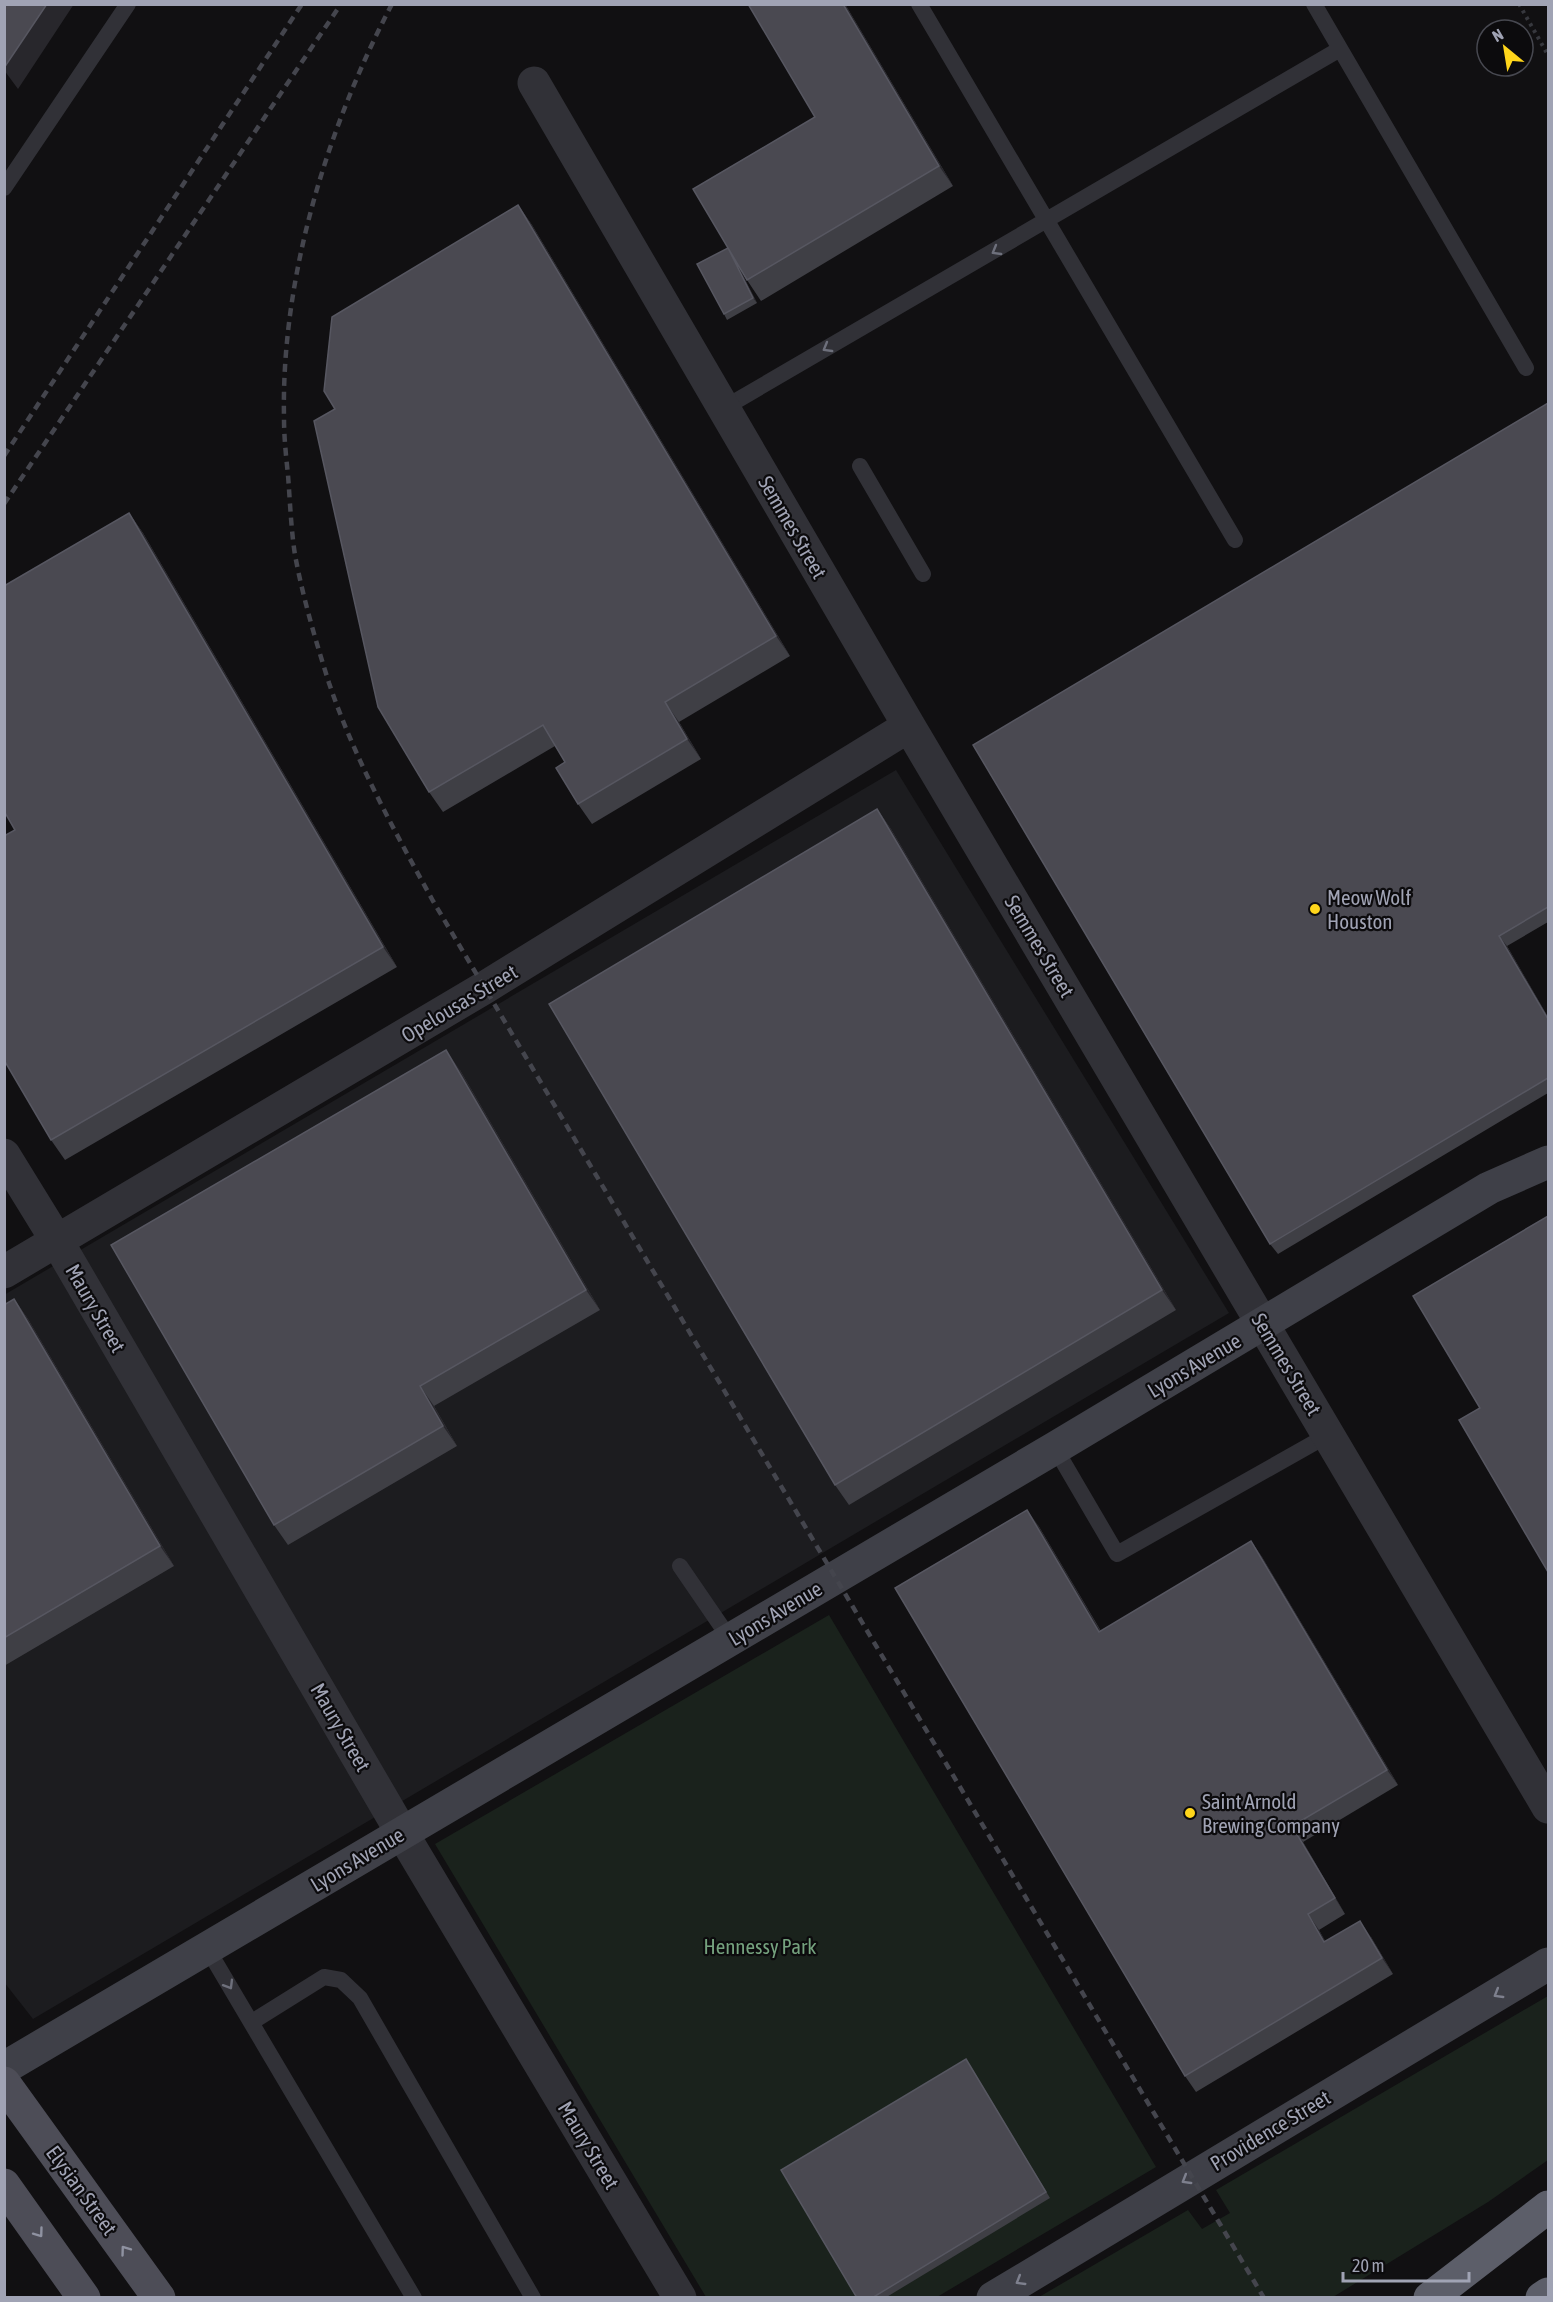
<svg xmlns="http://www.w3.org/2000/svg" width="1553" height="2302" font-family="'Asap Condensed',sans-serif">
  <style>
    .built { fill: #1c1c1f }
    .green { fill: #1a221c }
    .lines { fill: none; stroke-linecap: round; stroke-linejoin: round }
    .path { stroke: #37383e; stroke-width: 4; stroke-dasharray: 3 4.5; stroke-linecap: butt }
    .lane { stroke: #313137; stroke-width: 16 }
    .street { stroke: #313137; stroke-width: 33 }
    .secondary { stroke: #3f4048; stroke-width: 33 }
    .primary { stroke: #4d4d57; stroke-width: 33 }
    .highway { stroke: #5c5e69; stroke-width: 33 }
    .rail { stroke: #44454d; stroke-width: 4.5; stroke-dasharray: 8 6; stroke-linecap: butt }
    .wall { fill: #3f3f45 }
    .shaded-wall { fill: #28272c }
    .building { fill: #4a4951; stroke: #575761; stroke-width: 1.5 }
    .oneway { stroke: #6e707c }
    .oneway2 { stroke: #7e808e }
    .oneway3 { stroke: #8f92a1 }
    .poi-dot { fill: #ffd61b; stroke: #0c0b0d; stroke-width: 2 }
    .labels { text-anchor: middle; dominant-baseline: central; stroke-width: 4.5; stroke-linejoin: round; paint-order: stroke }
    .street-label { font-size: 21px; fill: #a0a3b4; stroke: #0c0b0d }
    .poi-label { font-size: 21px; fill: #a0a3b4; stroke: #0c0b0d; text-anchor: start }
    .park-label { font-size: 21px; fill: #75a27e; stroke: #0c0b0d }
  </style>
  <rect width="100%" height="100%" fill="#111012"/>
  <path class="built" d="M896 770 1229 1313 33 2019 4 1982V1295Z"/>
  <path class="green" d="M829 1615 1156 2167 937 2297H706L435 1844Z
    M1548 1996V2160L1488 2202 1333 2297H1039L1188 2210 1202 2229 1230 2213 1216 2190Z"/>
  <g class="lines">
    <path class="path" d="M1519 4 1548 55"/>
    <path class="lane" d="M919 4 1235 540
      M1314 4 1526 368
      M4 188 128 4
      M724 408 1340 49
      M860 466 923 574
      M1055 1448 1117 1554 1328 1435
      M680 1566 730 1639
      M207 1948 414 2298
      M252 2022 324 1977 341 1980 360 1998 533 2298"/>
    <path class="street" d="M534 83 909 726 1548 1807
      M4 1155 57 1241 402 1833 680 2298
      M4 1272 484 988 909 726"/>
    <path class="secondary" d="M4 2068 1055 1448 1489 1188 1548 1162
      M993 2298 1548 1964"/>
    <path class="primary" d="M4 2083 159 2298
      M4 2185 84 2298"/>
    <path class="highway" d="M1430 2298 1548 2207
      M1542 2298 1548 2294"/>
    <path class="rail" d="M392 4C327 128 281 278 284 418 284 437 286 456 288 475 290 501 291 529 295 555 303 598 316 642 329 683 355 760 394 830 433 901L1264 2298
      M4 456 302 4
      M4 504 341 4"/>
  </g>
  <path class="wall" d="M845 4 953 186 761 301 747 280 737 264 757 303 727 320 724 314 728 248 815 117Z
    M518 205 532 225 790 656 679 722 701 759 592 824 578 804 565 762 555 746 443 812 429 792 335 409Z
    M1548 403V922L1507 946 1548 1017V1093L1278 1254 1270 1244Z
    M129 513 143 533 397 967 65 1160 51 1140 15 830Z
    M877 809 891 829 1176 1310 849 1505 835 1485Z
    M460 1070 600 1310 434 1406 457 1446 288 1545 274 1525Z
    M14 1299 28 1319 174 1566 4 1666V1305Z
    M1038 1525 1101 1631 1251 1541 1262 1557 1398 1785 1303 1842 1345 1914 1319 1930 1325 1941 1371 1937 1393 1974 1196 2092 1185 2076Z
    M970 2065 1050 2198 885 2298H857Z"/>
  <path class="shaded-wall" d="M47 4H74L18 89 4 70V68Z
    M843 4H845L953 186 939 166Z
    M518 205 532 225 790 656 776 636Z
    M728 248 732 254 757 303 753 298Z
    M129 513 143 533 397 967 383 947Z
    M665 702 679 722 701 759 687 739Z
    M877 809 891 829 1176 1310 1162 1290Z
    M1499 936 1507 946 1548 1017V1019Z
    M446 1050 460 1070 600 1310 586 1290Z
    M14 1299 28 1319 174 1566 160 1546Z
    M420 1386 434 1406 457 1446 443 1426Z
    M1027 1510 1038 1525 1110 1647 1099 1632Z
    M1251 1541 1262 1557 1398 1785 1387 1770Z
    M1292 1826 1303 1842 1345 1914 1335 1898Z
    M1308 1914 1319 1930 1335 1958 1324 1942Z
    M1360 1921 1371 1937 1393 1974 1382 1958Z"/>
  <path class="building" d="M4 4H47L4 68Z
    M748 4H843L939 166 747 280 693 189 815 117Z
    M518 205 776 636 665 702 687 739 578 804 556 768 565 762 543 725 429 792 378 707 314 421 335 409 324 391 332 317Z
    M728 248 753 298 724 314 697 264Z
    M1548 403V907L1499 936 1548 1019V1078L1270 1244 973 745Z
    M129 513 383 947 51 1140 4 1060V836L15 830 4 811V586Z
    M877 809 1162 1290 835 1485 549 1004Z
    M446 1050 586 1290 420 1386 443 1426 274 1525 111 1245Z
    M1548 1216V1572L1459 1420 1480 1408 1413 1296Z
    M14 1299 160 1546 4 1638V1305Z
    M1027 1510 1099 1632 1251 1541 1387 1770 1292 1826 1335 1898 1308 1914 1324 1942 1360 1921 1382 1958 1185 2076 895 1588Z
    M966 2059 1046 2192 872 2298H857L781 2170Z"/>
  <defs><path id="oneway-chevron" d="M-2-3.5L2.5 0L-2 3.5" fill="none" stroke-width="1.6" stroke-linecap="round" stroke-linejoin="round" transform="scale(1.5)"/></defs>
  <g class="oneway">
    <use href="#oneway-chevron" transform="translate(996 251) rotate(150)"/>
    <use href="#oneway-chevron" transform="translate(827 348) rotate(150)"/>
    <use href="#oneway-chevron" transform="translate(229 1985) rotate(59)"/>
  </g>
  <g class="oneway2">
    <use href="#oneway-chevron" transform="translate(1498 1994) rotate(149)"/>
    <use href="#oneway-chevron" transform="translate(1186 2180) rotate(149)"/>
    <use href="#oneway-chevron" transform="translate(1020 2281) rotate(149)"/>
  </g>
  <g class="oneway3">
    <use href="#oneway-chevron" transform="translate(39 2233) rotate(54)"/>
    <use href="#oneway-chevron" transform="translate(125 2250) rotate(-126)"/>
  </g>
  <g class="poi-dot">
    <circle cx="1315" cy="909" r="6"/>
    <circle cx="1190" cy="1813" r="6"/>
  </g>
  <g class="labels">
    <g class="street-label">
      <text transform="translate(793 527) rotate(60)">Semmes Street</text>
      <text transform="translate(1040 946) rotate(59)">Semmes Street</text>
      <text transform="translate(459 1003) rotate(-31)">Opelousas Street</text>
      <text transform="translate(96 1308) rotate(60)">Maury Street</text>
      <text transform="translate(1287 1364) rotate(59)">Semmes Street</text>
      <text transform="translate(1194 1365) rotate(-31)">Lyons Avenue</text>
      <text transform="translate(775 1613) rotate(-31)">Lyons Avenue</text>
      <text transform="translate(341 1727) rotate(60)">Maury Street</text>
      <text transform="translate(357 1859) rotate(-31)">Lyons Avenue</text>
      <text transform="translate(1270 2130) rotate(-31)">Providence Street</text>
      <text transform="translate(589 2145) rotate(59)">Maury Street</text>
      <text transform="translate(82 2190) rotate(54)">Elysian Street</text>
    </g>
    <g class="poi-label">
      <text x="1327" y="897">Meow Wolf<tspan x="1327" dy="24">Houston</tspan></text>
      <text x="1202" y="1801">Saint Arnold<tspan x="1202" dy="24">Brewing Company</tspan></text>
    </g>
    <g class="park-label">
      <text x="760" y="1946">Hennessy Park</text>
    </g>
  </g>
  <rect width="1553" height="2302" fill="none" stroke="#a0a3b4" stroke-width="12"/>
  <g transform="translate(1505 48) rotate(330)"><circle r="28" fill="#0c0b0d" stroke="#474850" stroke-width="1.5"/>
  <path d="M0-4.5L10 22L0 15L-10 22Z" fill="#ffd61b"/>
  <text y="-9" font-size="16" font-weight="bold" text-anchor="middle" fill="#a0a3b4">N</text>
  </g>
  <path d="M1343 2272v9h126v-9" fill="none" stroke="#a0a3b4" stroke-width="3"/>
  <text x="1352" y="2272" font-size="18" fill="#a0a3b4" stroke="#0c0b0d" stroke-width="4.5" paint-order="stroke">20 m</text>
</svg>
